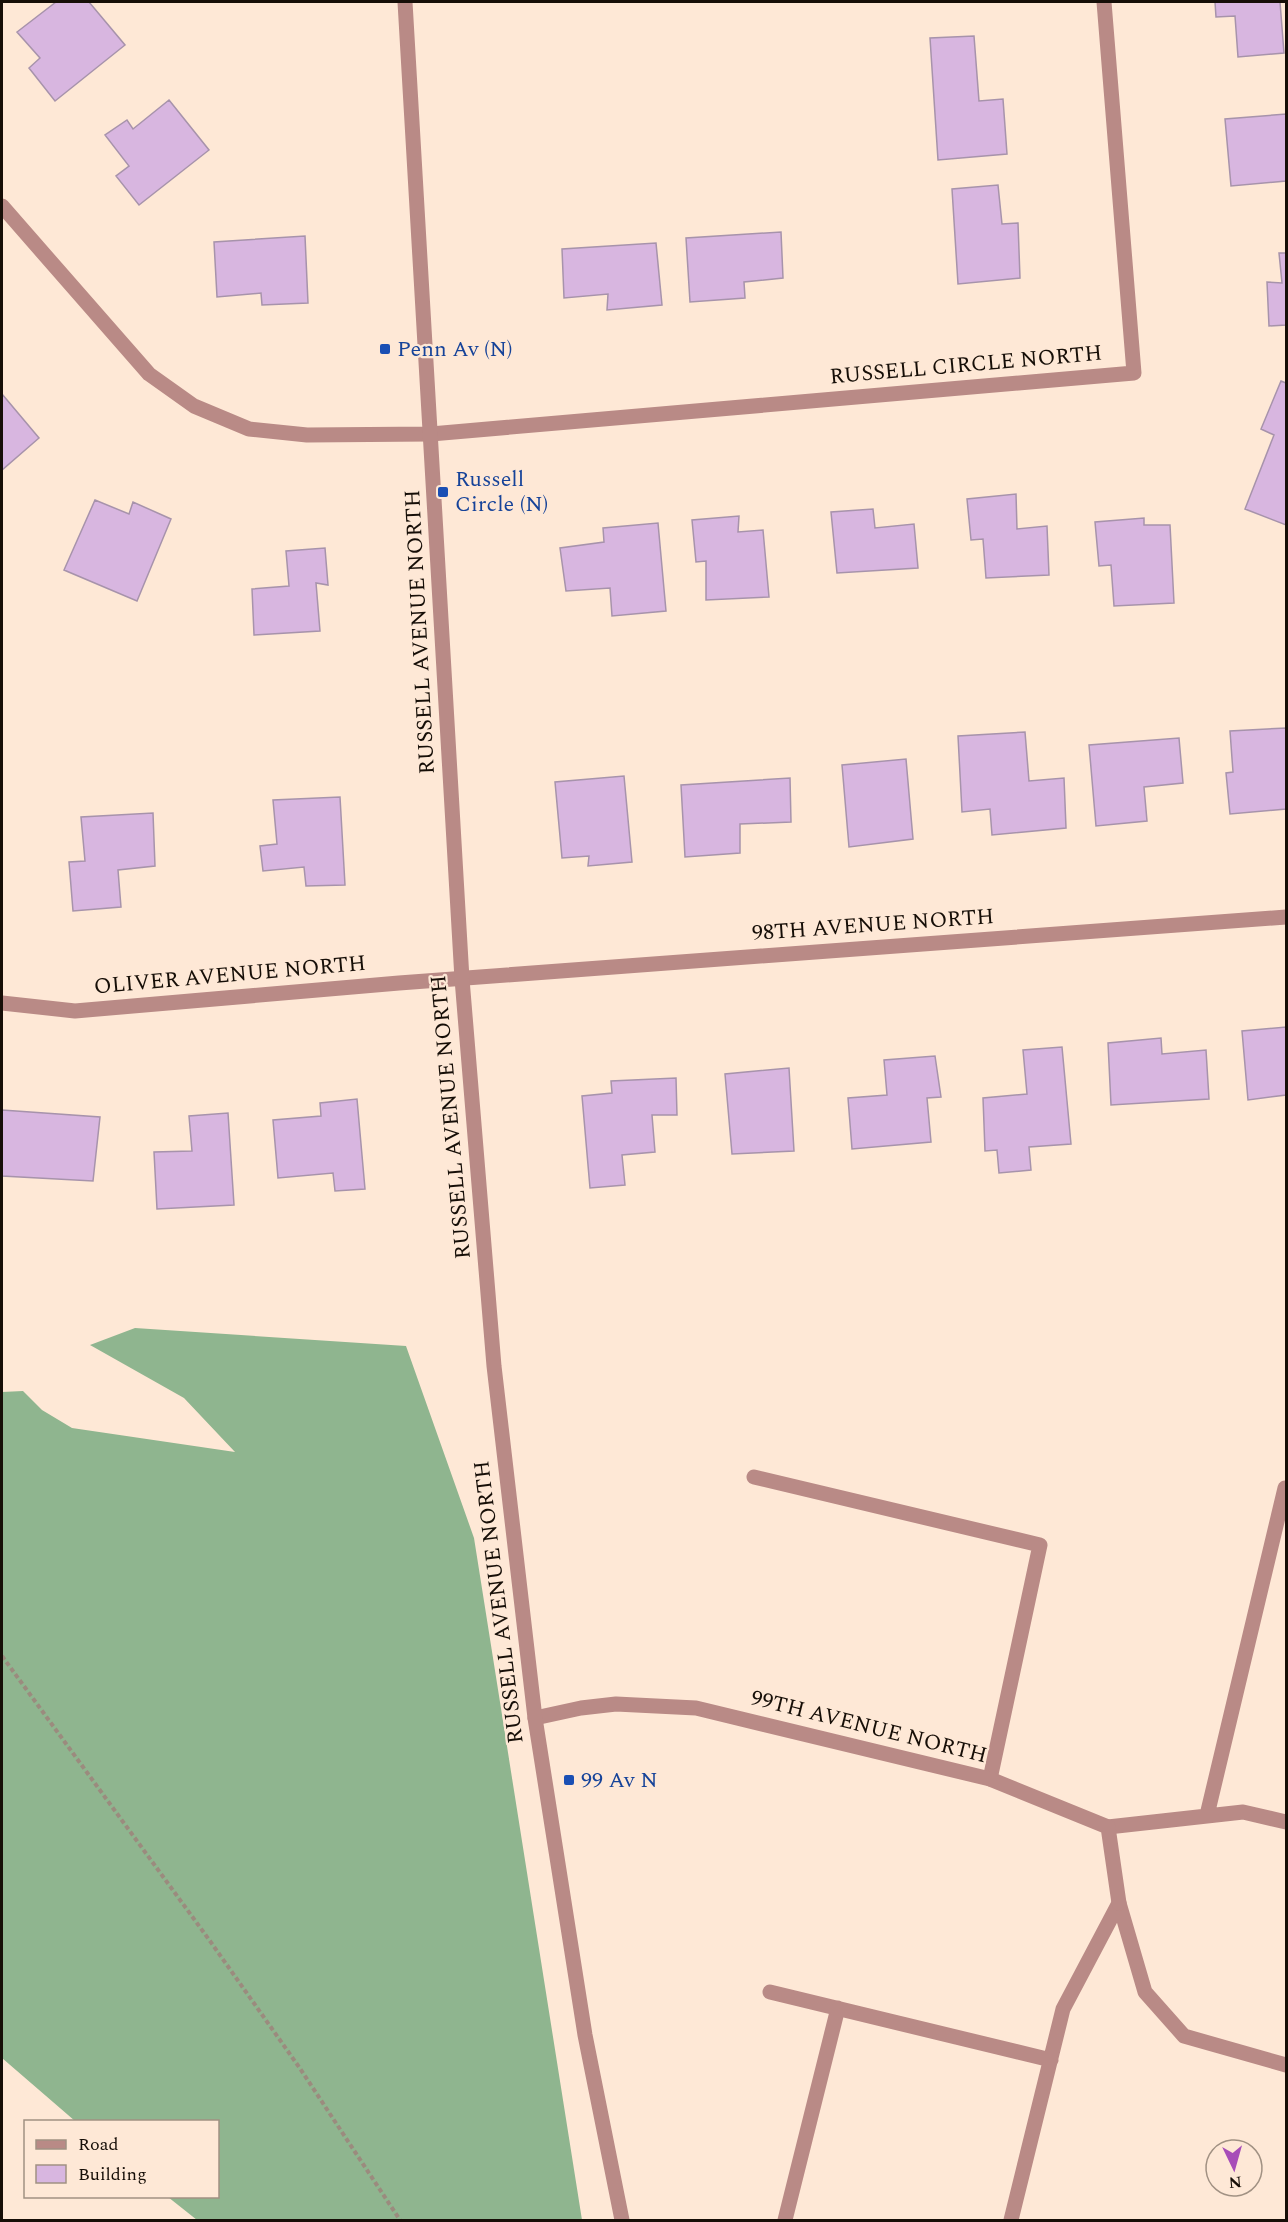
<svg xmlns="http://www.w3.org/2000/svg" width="1288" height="2222" font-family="Spectral,serif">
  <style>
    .forest { fill: #8fb58f }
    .building { fill: #d8b6e0; stroke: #a793ab; stroke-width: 1.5 }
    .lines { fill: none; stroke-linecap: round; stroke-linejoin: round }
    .path { stroke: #9b8b7e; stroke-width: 4; stroke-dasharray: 4.5 3; stroke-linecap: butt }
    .service { stroke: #b98a86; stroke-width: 15 }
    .minor { stroke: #b98a86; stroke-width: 15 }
    .tertiary { stroke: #b98a86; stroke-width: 15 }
    .transit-dot { fill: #1a4fb4; stroke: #fee8d6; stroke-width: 2 }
    .labels { text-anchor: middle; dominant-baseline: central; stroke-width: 4.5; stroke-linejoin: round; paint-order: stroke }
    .transit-label { font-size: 22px; fill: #164399; stroke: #fee8d6; text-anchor: start }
    .street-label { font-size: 22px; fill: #160e07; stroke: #fee8d6 }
  </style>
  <rect width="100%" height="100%" fill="#fee8d6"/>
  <path class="forest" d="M135 1328 406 1346 474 1538 582 2220H197L168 2197 218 2196V2122L75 2121 2 2058V1392L23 1391 42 1410 72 1428 235 1452 184 1398 90 1345Z"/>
  <path class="building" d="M56 2H89L125 45 55 101 29 68 40 58 17 32Z
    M1215 2H1280L1284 53 1238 57 1235 16 1216 17Z
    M974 36 979 101 1003 99 1007 154 938 160 930 38Z
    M169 100 209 150 139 205 116 176 129 166 105 135 127 120 133 129Z
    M1286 114V181L1231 186 1225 119Z
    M998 185 1002 224 1018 223 1020 278 958 284 952 189Z
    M781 232 783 278 744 282 745 298 690 302 686 238Z
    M305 236 308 303 262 305 261 293 217 297 214 242Z
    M656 243 662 305 607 310 608 294 564 298 562 249Z
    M1279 253H1286V325L1269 326 1267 282 1282 283Z
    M1281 381 1286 383V525L1245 509 1274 435 1261 429Z
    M2 394 39 438 2 470Z
    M1016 494 1017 529 1047 526 1049 575 986 578 983 539 971 540 967 499Z
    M95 500 129 514 133 502 171 519 137 601 64 570Z
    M873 509 875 528 914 524 918 568 837 573 831 512Z
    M739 516 738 532 763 530 769 597 706 600V561L696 562 692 520Z
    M1144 518V525H1170L1174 603 1114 606 1111 565 1099 566 1095 522Z
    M658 523 666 611 612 616 610 588 566 591 560 548 604 542 603 528Z
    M325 548 328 585 316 583 320 631 254 635 252 589 289 586 286 551Z
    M1286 728V809L1230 814 1226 773 1233 772 1230 731Z
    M1025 732 1029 781 1064 778 1066 828 992 835 990 809 962 812 958 736Z
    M1179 738 1183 783 1144 787 1147 821 1096 826 1089 745Z
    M906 759 913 839 849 847 842 765Z
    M624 776 632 862 588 866 589 856 562 858 555 782Z
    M790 778 791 822 740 824V853L685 857 681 785Z
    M340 797 345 885 306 886 304 867 263 871 260 846 277 844 273 800Z
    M153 813 155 866 118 870 121 907 73 911 69 862 85 861 81 817Z
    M1286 1027V1095L1248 1100 1242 1031Z
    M1161 1038 1162 1054 1206 1050 1209 1099 1111 1105 1108 1043Z
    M1062 1047 1071 1144 1029 1147 1031 1170 999 1173 997 1150 985 1151 983 1098 1027 1094 1023 1050Z
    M935 1056 941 1097 927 1098 931 1142 852 1149 848 1098 887 1095 884 1060Z
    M789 1068 794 1151 732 1154 725 1074Z
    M676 1078 677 1115H652L655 1152 622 1155 625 1185 590 1188 582 1096 612 1093 611 1081Z
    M357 1099 365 1189 335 1191 333 1173 278 1178 273 1120 321 1116 320 1103Z
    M2 1110 100 1117 93 1181 2 1176Z
    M228 1113 234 1205 157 1209 154 1152 192 1151 189 1116Z"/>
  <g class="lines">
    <path class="path" d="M2 1656 210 1941 299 2067 400 2220"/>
    <path class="service" d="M754 1477 1040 1545 990 1779
      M1207 1815 1285 1488
      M1108 1827 1243 1812 1286 1822
      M1119 1903 1145 1992 1184 2036 1286 2065
      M770 1992 1051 2060
      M785 2220 838 2008
      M1011 2220 1063 2009 1119 1903"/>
    <path class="minor" d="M2 206 149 374 194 406 249 429 307 435 431 434 1134 373 1104 2
      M2 1003 75 1011 399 983 1286 917
      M535 1718 581 1708 616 1704 696 1708 990 1779 1108 1827 1119 1903"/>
    <path class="tertiary" d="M405 2 462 979 494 1366 535 1718 585 2035 622 2220"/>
  </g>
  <g class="transit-dot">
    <rect x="379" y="343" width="12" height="12" rx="3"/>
    <rect x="437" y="486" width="12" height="12" rx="3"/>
    <rect x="563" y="1774" width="12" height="12" rx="3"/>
  </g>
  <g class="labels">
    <g class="transit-label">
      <text x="397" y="349">Penn Av (N)</text>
      <text x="455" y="479">Russell<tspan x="455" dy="25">Circle (N)</tspan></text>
      <text x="581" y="1780">99 Av N</text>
    </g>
    <g class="street-label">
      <text transform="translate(966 365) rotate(-5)">RUSSELL CIRCLE NORTH</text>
      <text transform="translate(420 632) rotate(-93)">RUSSELL AVENUE NORTH</text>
      <text transform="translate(873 925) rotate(-4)">98TH AVENUE NORTH</text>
      <text transform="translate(230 975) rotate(-5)">OLIVER AVENUE NORTH</text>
      <text transform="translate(451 1117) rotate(-95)">RUSSELL AVENUE NORTH</text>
      <text transform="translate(499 1602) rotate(-97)">RUSSELL AVENUE NORTH</text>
      <text transform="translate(869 1727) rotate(14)">99TH AVENUE NORTH</text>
    </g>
  </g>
  <rect width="1288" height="2222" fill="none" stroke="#160e07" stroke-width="6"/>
  <rect x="24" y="2120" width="195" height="78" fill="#fee8d6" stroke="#a19183" stroke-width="1.5"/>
  <rect x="36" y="2140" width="30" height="9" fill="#b98a86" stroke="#a19183" stroke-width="1.5"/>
  <text x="78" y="2150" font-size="18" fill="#160e07">Road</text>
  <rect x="36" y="2165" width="30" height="18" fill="#d8b6e0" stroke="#a19183" stroke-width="1.5"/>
  <text x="78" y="2180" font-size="18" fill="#160e07">Building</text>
  <g transform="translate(1234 2168) rotate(175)"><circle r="28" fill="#fee8d6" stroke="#a19183" stroke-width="1.5"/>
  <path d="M0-4.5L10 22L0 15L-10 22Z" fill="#a74db8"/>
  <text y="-9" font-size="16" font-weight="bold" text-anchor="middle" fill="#160e07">N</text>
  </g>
</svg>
